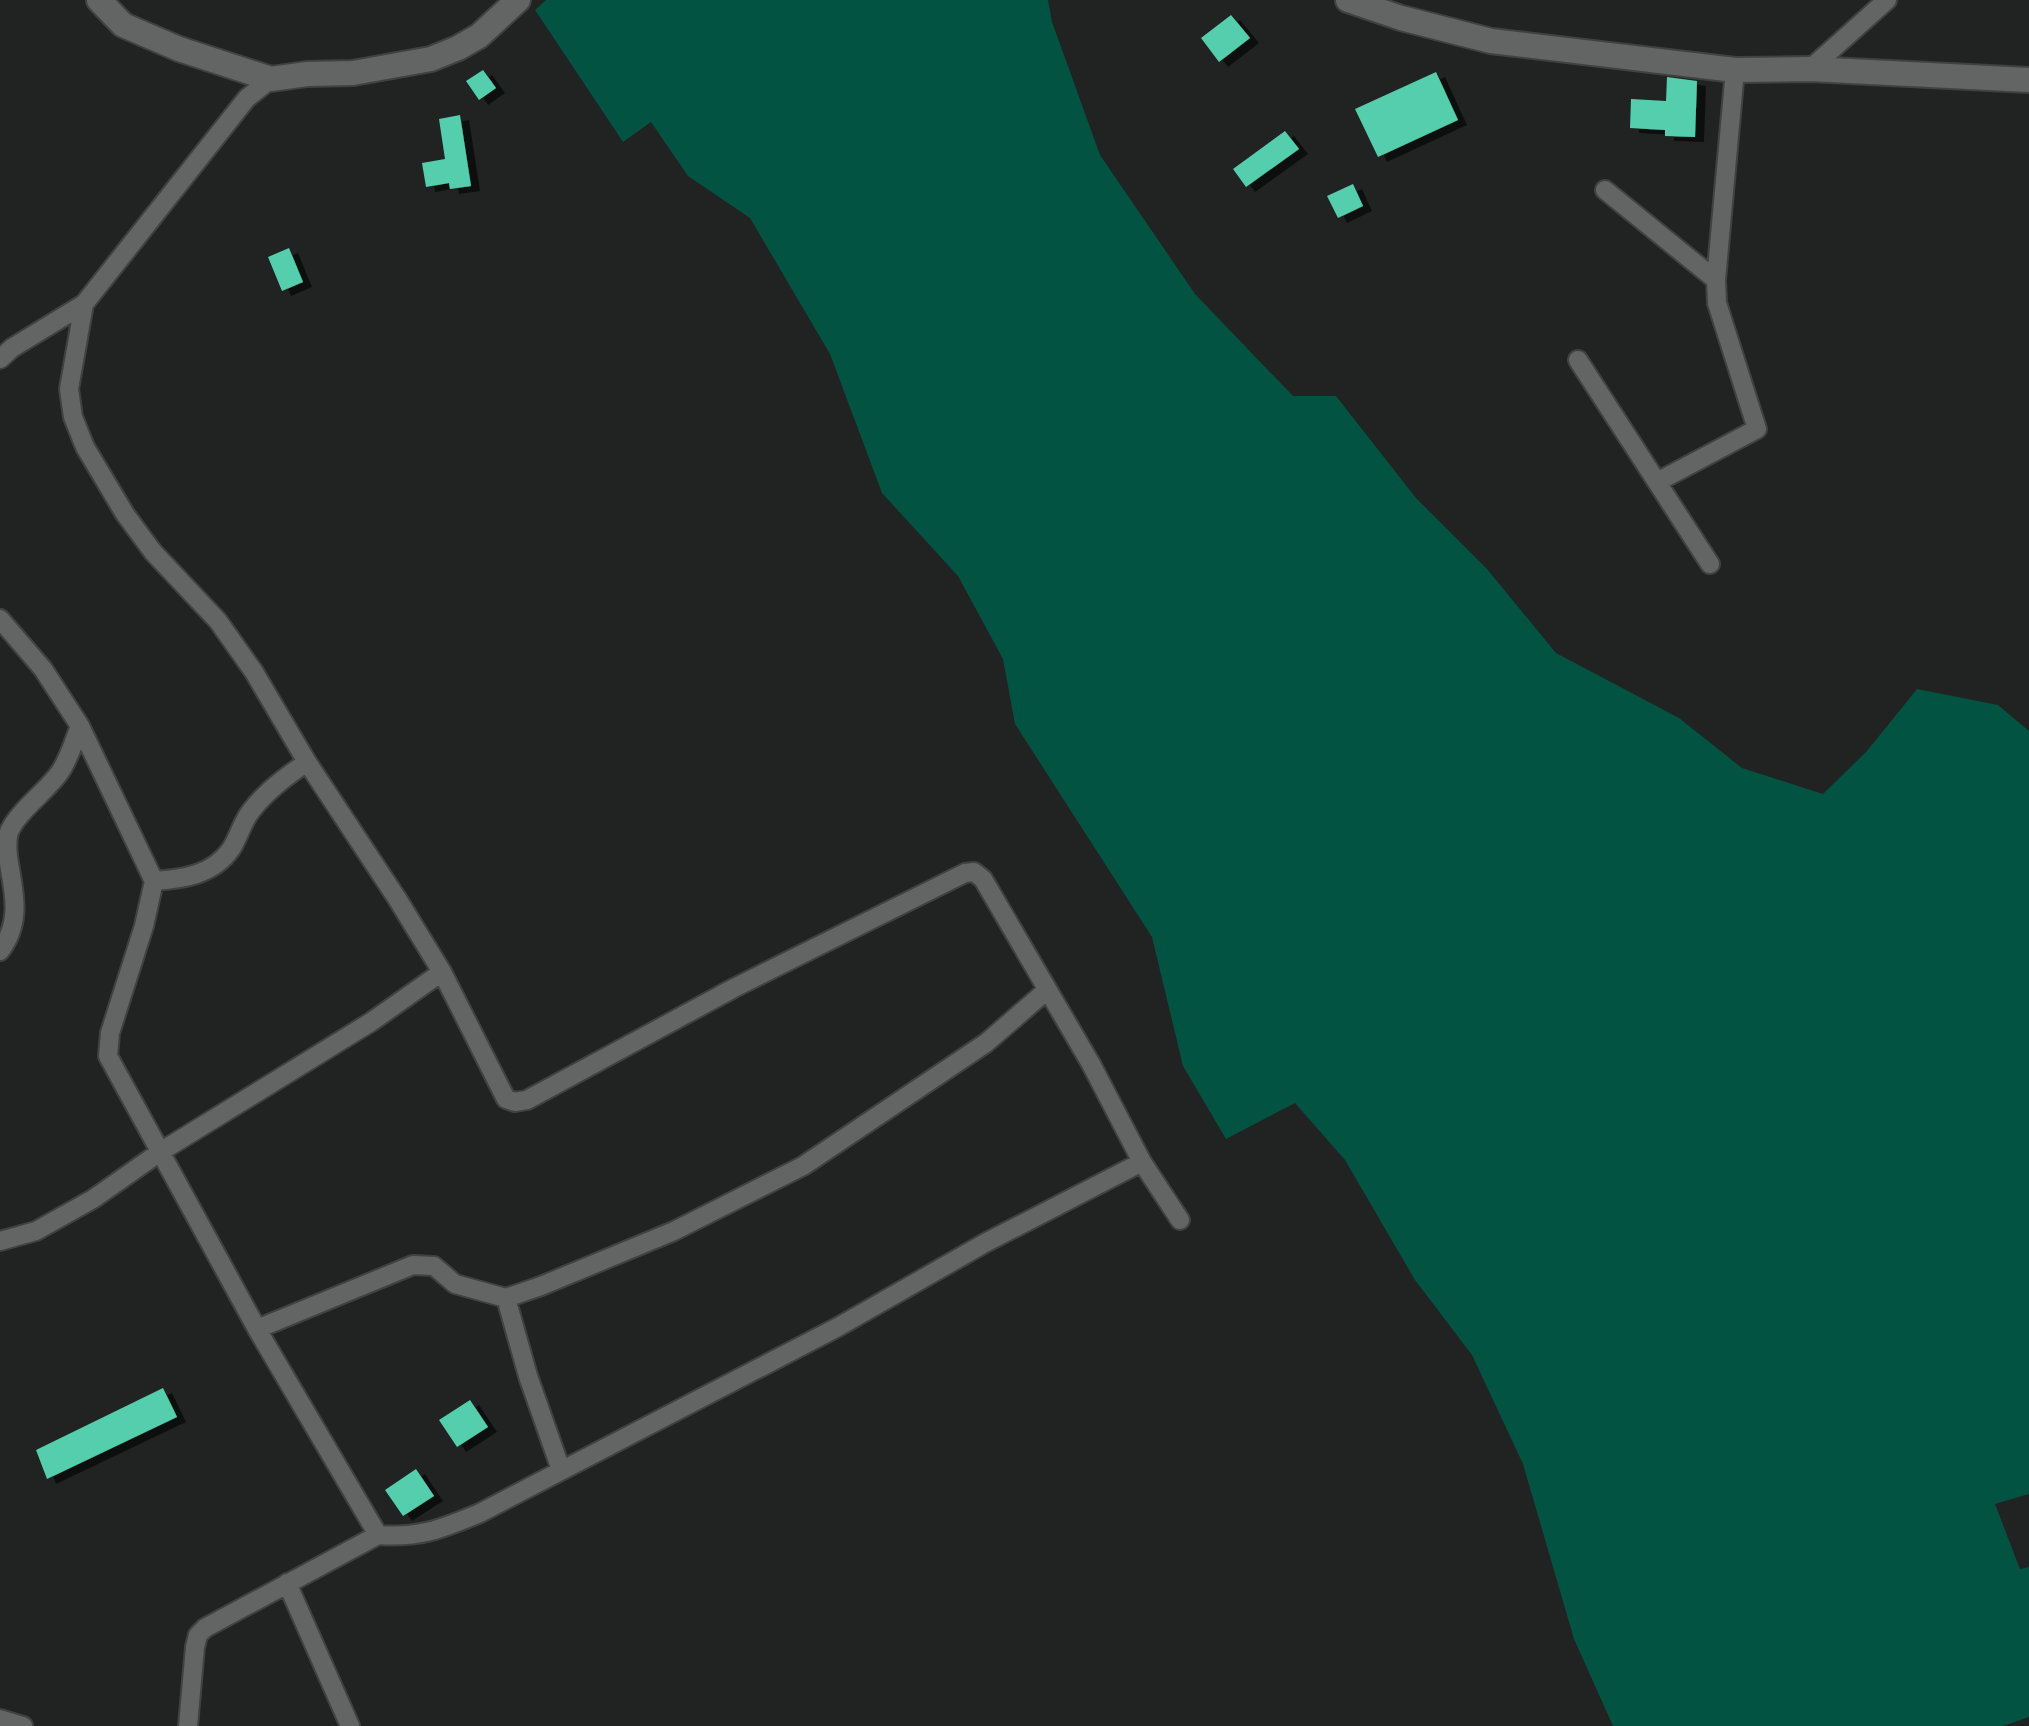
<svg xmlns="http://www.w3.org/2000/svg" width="2029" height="1726" font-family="Lato,sans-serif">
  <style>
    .green { fill: #025342 }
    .building { fill: #54cead; filter: url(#shadow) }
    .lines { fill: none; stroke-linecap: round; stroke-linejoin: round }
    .street-casing { stroke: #3f4241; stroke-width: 22 }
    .secondary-casing { stroke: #3f4241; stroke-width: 28 }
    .street { stroke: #626564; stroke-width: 18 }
    .secondary { stroke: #626564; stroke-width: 24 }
  </style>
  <defs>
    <filter id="shadow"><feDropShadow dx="9" dy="5" stdDeviation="0" flood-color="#0009"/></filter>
  </defs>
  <rect width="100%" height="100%" fill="#212322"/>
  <path class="green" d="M546 0H1048L1052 22 1100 155 1195 294 1293 396H1336L1416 498 1487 569 1556 653 1679 718 1742 768 1823 794 1867 751 1917 689 1998 705 2029 731V1494L1995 1504 2020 1569 2029 1567V1717L2003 1726H1613L1574 1639 1523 1464 1472 1355 1415 1280 1345 1160 1295 1103 1226 1139 1183 1066 1152 937 1015 724 1003 659 958 576 882 493 830 354 750 218 688 176 651 122 623 142 535 10Z"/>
  <path class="building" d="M1231 15 1250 38 1219 62 1201 38Z
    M483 70 496 88 479 100 466 81Z
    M1436 72 1458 120 1378 157 1355 109Z
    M1667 77 1697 81 1695 137 1665 136V130L1630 128 1631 99 1666 101Z
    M460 115 471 186 450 189 449 183 426 187 422 163 445 159 439 119Z
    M1285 131 1299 149 1246 187 1233 169Z
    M1353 184 1363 206 1338 218 1327 196Z
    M289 248 303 282 282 291 268 257Z
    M163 1388 177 1417 47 1479 36 1450Z
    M470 1400 488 1427 457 1447 439 1420Z
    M416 1469 434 1496 403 1516 385 1490Z"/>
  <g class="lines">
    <defs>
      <path id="street" d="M1810 69 1887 0
        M1605 190 1716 280
        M84 304 69 389 73 417 85 447 125 514 153 552 218 621 254 672 307 762 398 900 442 972 506 1099 515 1102 527 1100 734 988 965 873 974 872 983 879 1091 1064 1142 1162 1180 1220
        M0 359 12 348 84 304 247 98 271 79
        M1578 360 1710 564
        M1657 482 1757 429 1717 303 1716 280 1735 70
        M0 619 43 669 80 726 154 881 144 926 110 1033 108 1056 257 1329 378 1535
        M154 881C183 879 213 875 231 849 239 837 242 822 251 811 266 791 287 776 307 762
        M0 951C32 909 0 865 9 832 18 811 47 791 60 772 69 759 74 741 80 726
        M0 1241 36 1231 93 1199 160 1152 371 1022 442 972
        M506 1298 528 1376 561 1470
        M257 1329 413 1265 434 1266 455 1284 506 1298 541 1286 674 1231 803 1166 986 1043 1046 991
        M287 1583 350 1726
        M0 1719 23 1726
        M188 1726 195 1647 198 1635 205 1628 378 1535C421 1538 441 1529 480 1513L838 1327 985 1243 1142 1162"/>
      <path id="secondary" d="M99 0 123 25 179 49 271 79 307 74 353 73 431 59 458 48 479 36 518 0
        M1348 0 1401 18 1491 41 1735 70 1810 69 2029 80"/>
    </defs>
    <use href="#street" class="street-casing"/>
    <use href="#secondary" class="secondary-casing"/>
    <use href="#street" class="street"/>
    <use href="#secondary" class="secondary"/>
  </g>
</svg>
